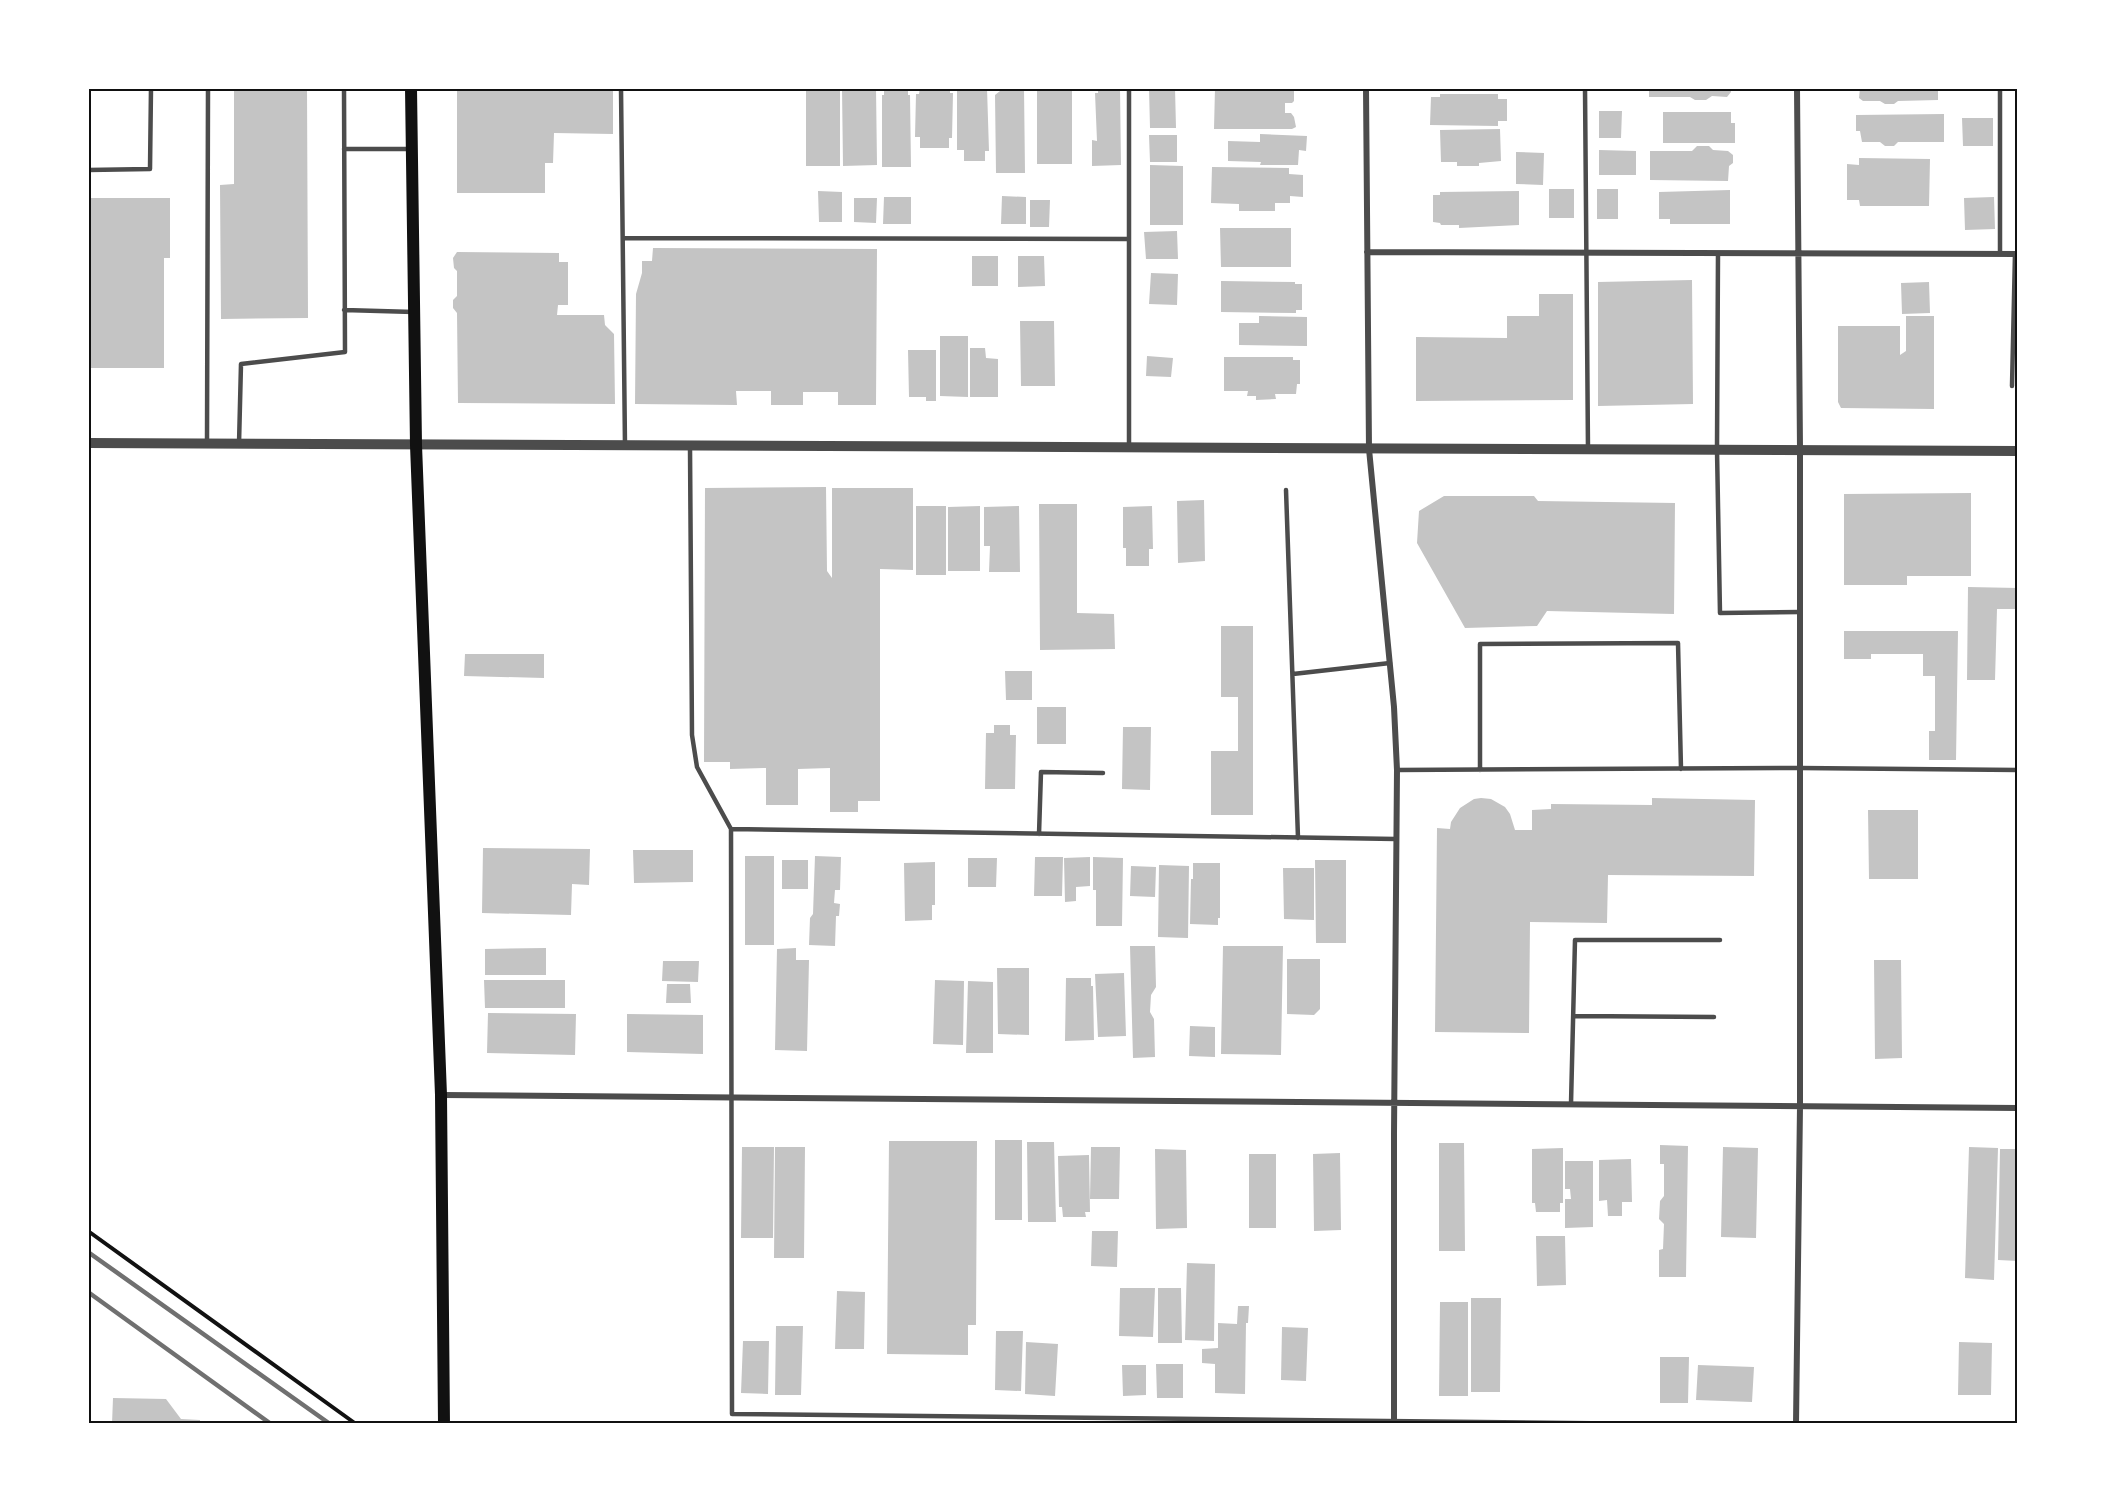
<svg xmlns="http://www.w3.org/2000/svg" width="2106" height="1512" font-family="'Golos Text',sans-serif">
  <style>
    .building { fill: #c4c4c4 }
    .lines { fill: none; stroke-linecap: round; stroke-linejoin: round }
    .path { stroke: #111; stroke-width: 4 }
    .service { stroke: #4c4c4c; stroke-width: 4.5 }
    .minor { stroke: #4c4c4c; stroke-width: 6 }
    .tertiary { stroke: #4c4c4c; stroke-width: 10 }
    .secondary { stroke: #111; stroke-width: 12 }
    .rail { stroke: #707070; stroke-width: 4.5 }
    .neatline { fill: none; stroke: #111; stroke-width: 2 }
  </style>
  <rect width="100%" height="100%" fill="#fff"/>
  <path class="building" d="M234 88H307L308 318 221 319 220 185 234 184Z
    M457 88H613V134L554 133 553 163H545V193H457Z
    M806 88H840V166H806Z
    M842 88H876L877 165 843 166Z
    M884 88H908V95H910L911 167H882V95H884Z
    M920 88H950V93H953L952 138H949V148H920V137H915L916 94H919Z
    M957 88H987L989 151H985V161H964V150H957Z
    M1008 88H1024L1025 173H996L995 95 1000 91H1008Z
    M1037 88H1072V164H1037Z
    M1098 88H1120L1121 165 1092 166V140L1097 141 1095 93H1098Z
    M1149 88H1175L1176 128H1150Z
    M1215 88H1294V101L1292 103H1285V113H1291L1294 117 1296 127 1292 129H1214Z
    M1649 88H1731V92L1727 97 1712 96 1706 100H1695L1690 97H1649Z
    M1860 88H1938V100L1898 101 1894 104H1885L1880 101H1863L1859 98Z
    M1440 94H1498V99H1507V121H1498V126L1430 125 1431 97H1440Z
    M1599 111H1622L1621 138H1599Z
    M1663 112H1731V123H1735V143H1663Z
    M1944 114V142H1898L1894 146H1885L1880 142H1862L1860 131H1856V115Z
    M1962 118H1993V146H1963Z
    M1500 129 1501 161 1479 163V166H1457V162H1441L1440 130Z
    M1260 134 1307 136 1306 151 1299 150 1298 165H1260L1261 162 1228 161V141L1260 142Z
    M1149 135H1177V162H1150Z
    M1697 146H1709L1713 150 1728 151 1733 155V163L1729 166 1728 181 1650 180V151H1692Z
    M1599 150 1636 151V175H1599Z
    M1516 152 1544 153 1543 185 1516 184Z
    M1859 158 1930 159 1929 206H1860L1859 200H1847V164L1859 165Z
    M1150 165 1183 166V225H1150Z
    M1212 167 1289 168V174L1303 175V197L1290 196V203H1275V211H1239V204L1211 203Z
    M1549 189H1574V218H1549Z
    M1597 189H1618V219H1597Z
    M1730 190V224H1670V219H1659V192Z
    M818 191 842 192V222H819Z
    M1519 191V225L1459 228V225H1441L1440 223 1433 222V195H1440V192Z
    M1002 196 1026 197V224H1001Z
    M884 197H911V224H883Z
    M1994 197 1995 229 1965 230 1964 198Z
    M88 198H170V258H164V368H88Z
    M854 198H877L876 223 854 222Z
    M1030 200H1050L1049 227H1030Z
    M1220 228H1291V267H1221Z
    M1177 231 1178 259H1146L1144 232Z
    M653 248 877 249 876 405H838V392H803V405H771V391H736L737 405 635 404 636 294 642 273V261H652Z
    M457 252 559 253V262H568V305H558L557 315H604L605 325 614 334 615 404 458 403 457 313 453 308V300L457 296V271L454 268 453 258Z
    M972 256H998V286H972Z
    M1018 256H1044L1045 286 1018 287Z
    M1151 273 1178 274 1177 305 1149 304Z
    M1692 280 1693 404 1598 406V282Z
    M1221 281 1295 282V284H1302V310H1296V313L1221 312Z
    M1929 282 1930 313 1902 314 1901 283Z
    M1539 294H1573V400L1416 401V337L1507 338V316H1539Z
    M1259 316 1307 317V346L1239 345V323H1259Z
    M1906 316H1934V409L1841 408 1838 402V326H1900V355L1906 351Z
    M1020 321H1054L1055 386H1021Z
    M940 336H968V397L940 396Z
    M970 348H985L986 358 998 359V397H970Z
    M908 350H936V401H926V397H909Z
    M1147 356 1173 358 1171 377 1146 376Z
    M1224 357H1293V360H1300V384H1297L1296 394H1275L1276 399 1256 400V396H1247L1248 391H1224Z
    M826 487 827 571 832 578V488H913V570L880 569V801H858V812H830V768L798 769V805H766V768L730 769V762H704L705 488Z
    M1971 493V576H1907V585H1844V494Z
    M1444 496H1534L1538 501 1675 503 1674 614 1547 611 1537 626 1465 628 1417 543 1419 511Z
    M1204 500 1205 561 1178 563 1177 501Z
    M1039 504H1077V613L1114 614 1115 649 1040 650Z
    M916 506H946V575H916Z
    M980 506V571H948V507Z
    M1019 506 1020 572H989L990 546H984V507Z
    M1152 506 1153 549H1149V566H1126V548H1123V507Z
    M1968 587 2018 588V609H1997L1995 680H1967Z
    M1221 626H1253V815H1211V751H1238V697H1221Z
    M1844 631H1958L1956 760H1929V731H1935V676H1923V654H1871V659H1844Z
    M465 654H544V678L464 676Z
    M1005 671H1032V700H1006Z
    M1037 707H1066V744H1037Z
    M994 725H1010V735H1016L1015 789H985L986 733H994Z
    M1123 727H1151L1150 790 1122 789Z
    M1481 798 1491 799 1505 807 1510 814 1515 830H1532V810L1551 809V804L1652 805V798L1755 800 1754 876 1608 875 1607 923 1530 922 1529 1033 1435 1032 1437 828 1450 829 1451 822 1460 808 1474 799Z
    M1868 810H1918V879H1869Z
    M483 848 590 849 589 885 572 884 571 915 482 913Z
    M633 850H693V882L634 883Z
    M745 856H774V945H745Z
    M815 856 841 857 840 890H835L834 903 840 904 839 916H836L835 946 809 945 810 918 813 914Z
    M1035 857H1063L1062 896H1034Z
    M1090 857V886L1076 887V901L1065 902 1064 858Z
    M1093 857 1123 858 1122 926H1096V890H1093Z
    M968 858H997L996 887H968Z
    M782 860H808V889H782Z
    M1315 860H1346V943H1316Z
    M935 862V905H932V920L905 921 904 863Z
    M1193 863H1220V918H1218V925L1190 924 1191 879H1193Z
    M1159 865 1189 866 1188 938 1158 937Z
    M1131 866 1156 867 1155 897 1130 896Z
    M1283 868H1314V920L1284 919Z
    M1130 946H1155L1156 987 1151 995 1150 1012 1154 1019 1155 1057 1133 1058Z
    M1223 946H1283L1281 1055 1221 1054Z
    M546 948V975H485V949Z
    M796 948V960H809L807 1051 775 1050 777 949Z
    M1287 959H1320V1009L1314 1015 1287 1014Z
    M1874 960H1901L1902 1058 1875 1059Z
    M663 961H699L698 982 662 981Z
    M997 968H1029V1035L998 1034Z
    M1124 973 1126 1036 1098 1037 1095 974Z
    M1066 978H1091V986H1093L1094 1040 1065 1041Z
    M484 980H565V1008H485Z
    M935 980 964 981 963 1045 933 1044Z
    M968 981 993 982V1053H966Z
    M667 984H690L691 1003H666Z
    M488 1013 576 1014 575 1055 487 1053Z
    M627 1014 703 1015V1054L627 1052Z
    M1190 1026 1215 1027V1057L1189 1056Z
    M995 1140H1022V1220H995Z
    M889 1141H977L976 1325H968V1355L887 1354Z
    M1027 1142H1054L1056 1222H1028Z
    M1439 1143H1464L1465 1251H1439Z
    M1660 1145 1688 1146 1686 1277H1659V1250L1663 1249 1664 1224 1659 1219 1660 1201 1664 1196V1164H1660Z
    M742 1147H774L773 1238H741Z
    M775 1147H805L804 1258H774Z
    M1091 1147H1120L1119 1199H1090Z
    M1723 1147 1758 1148 1756 1238 1721 1237Z
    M1969 1147 1998 1148 1994 1280 1965 1278Z
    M1563 1148V1203H1560V1212H1536L1535 1203H1532V1149Z
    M1155 1149 1186 1150 1187 1228 1156 1229Z
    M2000 1149H2018V1261L1998 1260Z
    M1340 1153 1341 1230 1314 1231 1313 1154Z
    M1249 1154H1276V1228H1249Z
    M1089 1155 1090 1212H1085L1086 1217H1063L1062 1207H1059L1058 1156Z
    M1631 1159 1632 1202H1622V1216H1608L1607 1200 1599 1201V1160Z
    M1565 1161H1593V1227L1565 1228V1199H1571L1570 1189H1565Z
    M1092 1231H1118L1117 1267 1091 1266Z
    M1536 1236H1565L1566 1285 1537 1286Z
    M1187 1263 1215 1264 1214 1341 1185 1340Z
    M1120 1288H1155L1153 1337 1119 1336Z
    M1158 1288H1181L1182 1343H1158Z
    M837 1291 865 1292 864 1349H835Z
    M1471 1298H1501L1500 1392H1471Z
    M1440 1302H1468V1396H1439Z
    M1238 1306H1249L1248 1323H1246L1245 1394 1215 1393V1364L1202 1363V1349L1218 1348V1323L1237 1324Z
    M776 1326H803L801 1395H775Z
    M1282 1327 1308 1328 1306 1381 1281 1380Z
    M996 1331H1023L1021 1391 995 1390Z
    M743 1341H769L768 1394 741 1393Z
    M1026 1342 1058 1344 1055 1396 1025 1394Z
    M1959 1342 1992 1343 1991 1395H1958Z
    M1660 1357H1689L1688 1403H1660Z
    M1156 1364H1183V1398H1157Z
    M1122 1365H1146V1395L1123 1396Z
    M1698 1365 1754 1367 1752 1402 1696 1400Z
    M113 1398 166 1399 181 1419 200 1420V1424H112Z"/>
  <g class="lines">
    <path class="path" d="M88 1231 356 1424"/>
    <path class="service" d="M621 88 625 446
      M1585 88 1588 449
      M2000 88V254
      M344 149H410
      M88 170 150 169 151 88
      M623 238 1129 239
      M1718 253 1717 450 1720 613 1800 612
      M344 310 414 312
      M2012 386 2015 254
      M207 444 208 88
      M239 444 241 364 345 352 344 88
      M1129 446V88
      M690 447 692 735 697 767 731 829 732 1414 1661 1424
      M1286 490 1298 838
      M1293 674 1390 663
      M1397 770 1800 768 2018 770
      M1480 770V644L1678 643 1681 769
      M731 829 1396 839
      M1039 834 1041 772 1103 773
      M1574 1016 1714 1017
      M1571 1104 1575 940H1720"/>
    <path class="minor" d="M1366 88 1369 449 1394 707 1397 770 1394 1134V1424
      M1367 252 2018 254
      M442 1095 2018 1108
      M1796 1424 1800 1106V450L1797 88"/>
    <path class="tertiary" d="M88 443 2018 451"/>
    <path class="secondary" d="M411 88 416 445 441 1095 444 1424"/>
    <path class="rail" d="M88 1252 330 1424
      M88 1292 271 1424"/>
  </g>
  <rect width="2106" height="1512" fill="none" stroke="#ffffff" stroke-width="180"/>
  <rect x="90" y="90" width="1926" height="1332" class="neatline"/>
</svg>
